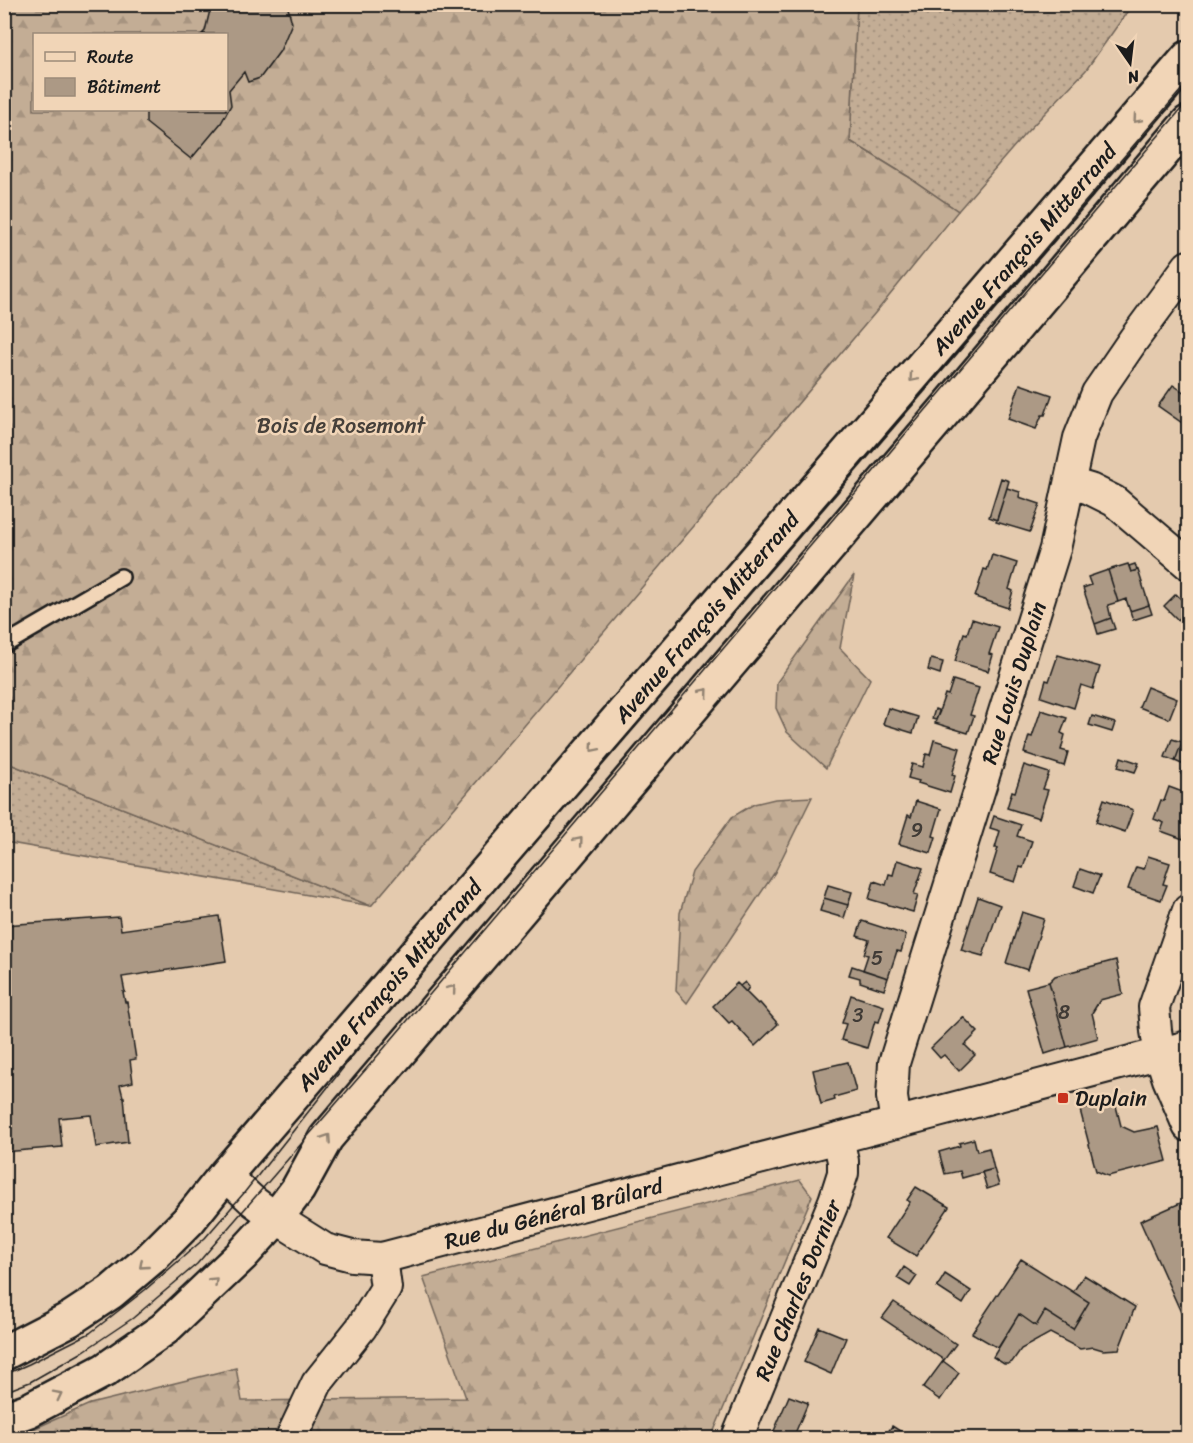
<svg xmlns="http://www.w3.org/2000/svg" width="1193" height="1443" font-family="Sriracha,sans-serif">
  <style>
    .grass { fill: url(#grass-dots); stroke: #706458; stroke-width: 1.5 }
    .forest { fill: url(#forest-firs); stroke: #706458; stroke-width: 1.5; fill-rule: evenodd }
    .building { fill: #ac9985; stroke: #1c1c1c; stroke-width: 1.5 }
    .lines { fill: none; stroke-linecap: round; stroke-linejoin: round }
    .lane-casing { stroke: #1c1c1c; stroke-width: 20 }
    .street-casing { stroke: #1c1c1c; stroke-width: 34 }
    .secondary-casing { stroke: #1c1c1c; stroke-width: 38 }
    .lane { stroke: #f1d5b7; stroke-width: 15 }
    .street { stroke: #f1d5b7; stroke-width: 30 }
    .secondary { stroke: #f1d5b7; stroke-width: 33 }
    .tram { stroke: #1c1c1c; stroke-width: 1.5 }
    .oneway { stroke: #918271 }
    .poi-dot { fill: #c8321e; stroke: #f1d5b7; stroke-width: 2 }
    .labels { text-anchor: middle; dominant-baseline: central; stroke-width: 5; stroke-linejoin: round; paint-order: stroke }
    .number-label { font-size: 20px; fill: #403b36 }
    .street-label { font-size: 22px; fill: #1c1c1c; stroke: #f1d5b7 }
    .park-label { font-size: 22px; fill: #46403a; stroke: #f1d5b7 }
    .poi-label { font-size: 22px; fill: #1c1c1c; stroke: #f1d5b7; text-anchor: start }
  </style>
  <defs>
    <pattern id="grass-dots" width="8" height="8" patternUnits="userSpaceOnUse" patternTransform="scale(1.5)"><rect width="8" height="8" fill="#c3ad95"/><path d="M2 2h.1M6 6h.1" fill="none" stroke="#a79480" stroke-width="1.8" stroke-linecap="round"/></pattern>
    <pattern id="forest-firs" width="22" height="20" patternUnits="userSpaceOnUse" patternTransform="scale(1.5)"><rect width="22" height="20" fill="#c3ad95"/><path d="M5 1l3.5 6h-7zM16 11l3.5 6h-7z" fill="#a79480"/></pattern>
  </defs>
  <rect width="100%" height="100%" fill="#e4caae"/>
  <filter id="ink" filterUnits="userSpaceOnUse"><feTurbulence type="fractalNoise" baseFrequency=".0167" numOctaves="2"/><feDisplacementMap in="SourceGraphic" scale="12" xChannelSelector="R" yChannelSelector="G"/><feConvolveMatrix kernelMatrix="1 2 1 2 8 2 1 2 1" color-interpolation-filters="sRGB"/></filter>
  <g filter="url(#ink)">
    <path class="grass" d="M857 5H1132L1086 70 1024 135 958 211 907 176 850 141Z
      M4 762H5L371 906 5 842Z"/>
    <path class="forest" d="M4 5H857L850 141 907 176 958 211 881 306 371 906 5 762ZM34 34H226V110H34Z
      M854 575 840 648 870 679 826 768 787 732 776 708 777 682Z
      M812 797 775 872 687 1003 676 991 680 913 692 872 732 817 754 804 775 799Z
      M800 1180 812 1196 711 1438H13L90 1404 236 1368 242 1401 466 1398 423 1277Z"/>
    <path class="building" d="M213 4H287L292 23 280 51 260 78 248 82 244 72 229 90 231 105 221 123 191 159 146 123V110H226V34H202L205 31 210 10Z
      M1020 384 1052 395 1045 415H1042L1036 429 1008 419Z
      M1173 385 1188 395V427L1158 406Z
      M1001 478 1009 481 997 520 989 517Z
      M1007 488 1020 492 1019 497 1040 504 1030 532 996 522Z
      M992 555 1017 563 1009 589 1013 591 1008 608 975 597 984 569 987 570Z
      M1128 564 1131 572 1138 570 1149 605 1130 611 1126 599 1118 602 1108 570Z
      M1135 564 1137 570 1131 572 1129 566Z
      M1108 570 1118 602 1108 605 1111 618 1095 624 1083 588 1091 585 1088 577Z
      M1176 594 1188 606V609L1178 620 1164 606Z
      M1149 605 1152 614 1133 620 1130 611Z
      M1111 618 1115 629 1098 634 1095 624Z
      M972 619 998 627 989 654 993 655 988 671 955 661 964 633 967 634Z
      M1058 655 1100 667 1093 689 1081 685 1074 708 1041 697 1046 680 1049 681Z
      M931 659 943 662 940 674 928 670Z
      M953 680 979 688 970 715 974 716 968 733 935 723 945 694 948 695Z
      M1147 687 1177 699 1169 719 1139 707Z
      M888 708 918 717 913 733 883 724Z
      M935 709 940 711 936 720 932 719Z
      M1041 710 1067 718 1061 733 1065 735 1061 750 1068 752 1064 766 1024 753 1029 736 1032 737Z
      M1092 716 1115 723 1112 732 1089 725Z
      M1188 733V776L1181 774 1184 765 1175 761 1182 742 1185 743Z
      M1172 739 1182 742 1175 761 1165 757Z
      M934 740 960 748 952 775 955 776 950 793 918 783 919 781 908 778 912 764 923 767 926 754 930 755Z
      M1121 757 1139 763 1135 772 1118 767Z
      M1024 765 1049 773 1043 789 1048 790 1039 818 1007 808 1012 791 1015 792Z
      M1169 787 1188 794V812L1185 822 1188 823 1183 839 1161 831 1164 823 1154 819 1161 800 1164 801Z
      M1104 799 1133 810 1125 832 1096 822Z
      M916 801 941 809 933 836 936 837 931 853 899 844 908 815 911 817Z
      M994 816 1021 825 1017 836 1032 841 1023 868 1020 867 1015 882 990 874 998 848H995L1000 831 990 828Z
      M1148 856 1170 863 1163 884 1167 885 1161 900 1128 889 1136 867 1144 869Z
      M897 860 923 868 914 894 918 895 913 912 869 899 874 881 886 885 889 874 893 875Z
      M1080 869 1100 876 1093 893 1074 886Z
      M828 885 852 892 848 905 824 898Z
      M978 897 1000 905 983 956 961 950Z
      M824 898 848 905 844 918 820 911Z
      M1022 912 1044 919 1028 970 1006 963Z
      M219 916 226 961 122 977 125 992H123L125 1002H127L136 1059 130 1060 133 1082 120 1085 123 1097H124L128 1142 96 1147 91 1115 59 1118 62 1147 4 1152V925L119 917 121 930Z
      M862 921 906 935 901 952 897 951 888 978 863 970 868 955 864 954 869 940 857 936Z
      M1116 960 1123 994 1100 1000 1092 1013 1098 1038 1067 1047 1049 982 1055 976Z
      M852 966 888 978 884 990 860 982V978L849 975Z
      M745 982 749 987 746 992 740 986Z
      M1049 982 1067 1047 1045 1054 1026 988Z
      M737 983 758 1004 760 1003 778 1024 755 1046 732 1021 729 1023 713 1006Z
      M851 995 884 1006 879 1022 875 1021 867 1048 841 1040 846 1024 842 1023Z
      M963 1017 978 1032 965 1045 975 1055 959 1071 944 1055 940 1058 931 1048Z
      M848 1062 856 1091 834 1097 835 1100 821 1104 813 1070Z
      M1115 1102 1121 1126 1134 1132 1158 1127 1167 1161 1108 1176 1096 1171 1080 1110Z
      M974 1139 977 1151 989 1148 994 1169 962 1178 960 1171 945 1174 939 1152 960 1146 959 1143Z
      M994 1169 999 1185 987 1189 982 1172Z
      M916 1187 949 1207 916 1256 886 1238 910 1202 907 1200Z
      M1185 1201 1188 1208V1328L1140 1221Z
      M1021 1259 1089 1302 1073 1329 1045 1311 1036 1326 1019 1314 998 1348 972 1333Z
      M904 1267 917 1276 910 1286 897 1278Z
      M945 1274 971 1291 963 1304 937 1287Z
      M1084 1275 1135 1307 1119 1349 1103 1350 1093 1347 1080 1349 1050 1333 1021 1349 1012 1362 1008 1364H1004L993 1357 1019 1314 1036 1326 1045 1311 1073 1329 1089 1302 1073 1292Z
      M894 1302 956 1344 944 1360 882 1318Z
      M819 1327 846 1338 831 1374 804 1362Z
      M943 1361 959 1373 940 1400 923 1388Z
      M789 1396 808 1403 793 1438H771Z
      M892 1426 911 1438H884Z"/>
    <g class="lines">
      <defs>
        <path id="lane" d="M4 645 121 577"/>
        <g id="street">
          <path d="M1070 483 1090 489 1114 501 1188 564"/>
          <path d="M1188 910 1154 1007 1156 1031 1160 1054 1168 1079 1188 1126"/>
          <path id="s1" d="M896 1123 892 1097 894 1063 1055 549 1079 438 1097 393 1134 339 1188 266"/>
          <path id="s2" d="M225 1175 253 1201 276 1218 325 1249 352 1256 382 1258 1188 1046"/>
          <path d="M291 1438 317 1383 361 1328 386 1288 382 1258"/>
          <path id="s3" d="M737 1438 834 1201 843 1173V1161L838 1138"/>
        </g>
        <g id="secondary">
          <path id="s4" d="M4 1353 70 1319 111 1292 150 1259 189 1220 225 1175 1188 58"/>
          <path d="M4 1419 29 1410 105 1370 164 1329 242 1255 276 1218 298 1189 326 1138 1010 334 1188 123"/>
        </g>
      </defs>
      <use href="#lane" class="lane-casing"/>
      <use href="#street" class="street-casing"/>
      <use href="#secondary" class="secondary-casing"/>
      <use href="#lane" class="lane"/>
      <use href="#street" class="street"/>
      <use href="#secondary" class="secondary"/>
      <path class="tram" d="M4 1375 29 1364 90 1333 145 1290 205 1238 244 1193 366 1039 1188 82
        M4 1392 30 1382 81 1353 133 1318 197 1264 380 1053 1188 101"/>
    </g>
    <defs><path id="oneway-chevron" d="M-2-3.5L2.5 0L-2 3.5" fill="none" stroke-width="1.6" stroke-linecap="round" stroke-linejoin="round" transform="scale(1.5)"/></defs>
    <g class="oneway">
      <use href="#oneway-chevron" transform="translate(1137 119) rotate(131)"/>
      <use href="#oneway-chevron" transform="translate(913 378) rotate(131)"/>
      <use href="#oneway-chevron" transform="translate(705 692) rotate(-50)"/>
      <use href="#oneway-chevron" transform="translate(594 748) rotate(131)"/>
      <use href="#oneway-chevron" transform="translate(579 841) rotate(-50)"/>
      <use href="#oneway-chevron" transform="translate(452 989) rotate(-50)"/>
      <use href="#oneway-chevron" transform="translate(327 1138) rotate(-56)"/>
      <use href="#oneway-chevron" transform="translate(143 1265) rotate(139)"/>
      <use href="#oneway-chevron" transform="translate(214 1281) rotate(-44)"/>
      <use href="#oneway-chevron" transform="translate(58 1395) rotate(-27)"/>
    </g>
  </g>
  <rect class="poi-dot" x="1057" y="1092" width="12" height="12" rx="3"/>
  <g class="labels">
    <g class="number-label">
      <text x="917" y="830">9</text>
      <text x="877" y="958">5</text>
      <text x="1064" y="1012">8</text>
      <text x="858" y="1015">3</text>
    </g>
    <g class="street-label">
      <text stroke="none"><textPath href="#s4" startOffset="1510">Avenue François Mitterrand</textPath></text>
      <text stroke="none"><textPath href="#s4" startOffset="1024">Avenue François Mitterrand</textPath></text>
      <text stroke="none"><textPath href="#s1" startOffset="459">Rue Louis Duplain</textPath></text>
      <text stroke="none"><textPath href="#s4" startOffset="538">Avenue François Mitterrand</textPath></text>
      <text stroke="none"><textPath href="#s2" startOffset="360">Rue du Général Brûlard</textPath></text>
      <text stroke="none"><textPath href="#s3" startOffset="160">Rue Charles Dornier</textPath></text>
    </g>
    <g class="park-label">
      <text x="341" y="425">Bois de Rosemont</text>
    </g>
    <g class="poi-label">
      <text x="1075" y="1098">Duplain</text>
    </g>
  </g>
  <rect width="1193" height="1443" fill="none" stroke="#f1d5b7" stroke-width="24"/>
  <rect x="12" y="12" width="1169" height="1419" fill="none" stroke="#1c1c1c" stroke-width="2" filter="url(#ink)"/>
  <rect x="33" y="33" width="195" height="78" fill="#f1d5b7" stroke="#9c8b79" stroke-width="1.5"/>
  <rect x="45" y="52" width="30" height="9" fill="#f1d5b7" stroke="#9c8b79" stroke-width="1.5"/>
  <text x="87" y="63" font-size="18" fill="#1c1c1c">Route</text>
  <rect x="45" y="78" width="30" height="18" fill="#ac9985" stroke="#9c8b79" stroke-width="1.5"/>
  <text x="87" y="93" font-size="18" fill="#1c1c1c">Bâtiment</text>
  <g transform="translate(1130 63) rotate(166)" stroke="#f1d5b7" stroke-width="4.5" paint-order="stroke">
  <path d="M0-4.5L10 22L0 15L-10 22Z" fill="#1c1c1c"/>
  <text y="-9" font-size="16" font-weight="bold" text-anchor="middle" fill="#1c1c1c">N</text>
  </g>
</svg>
